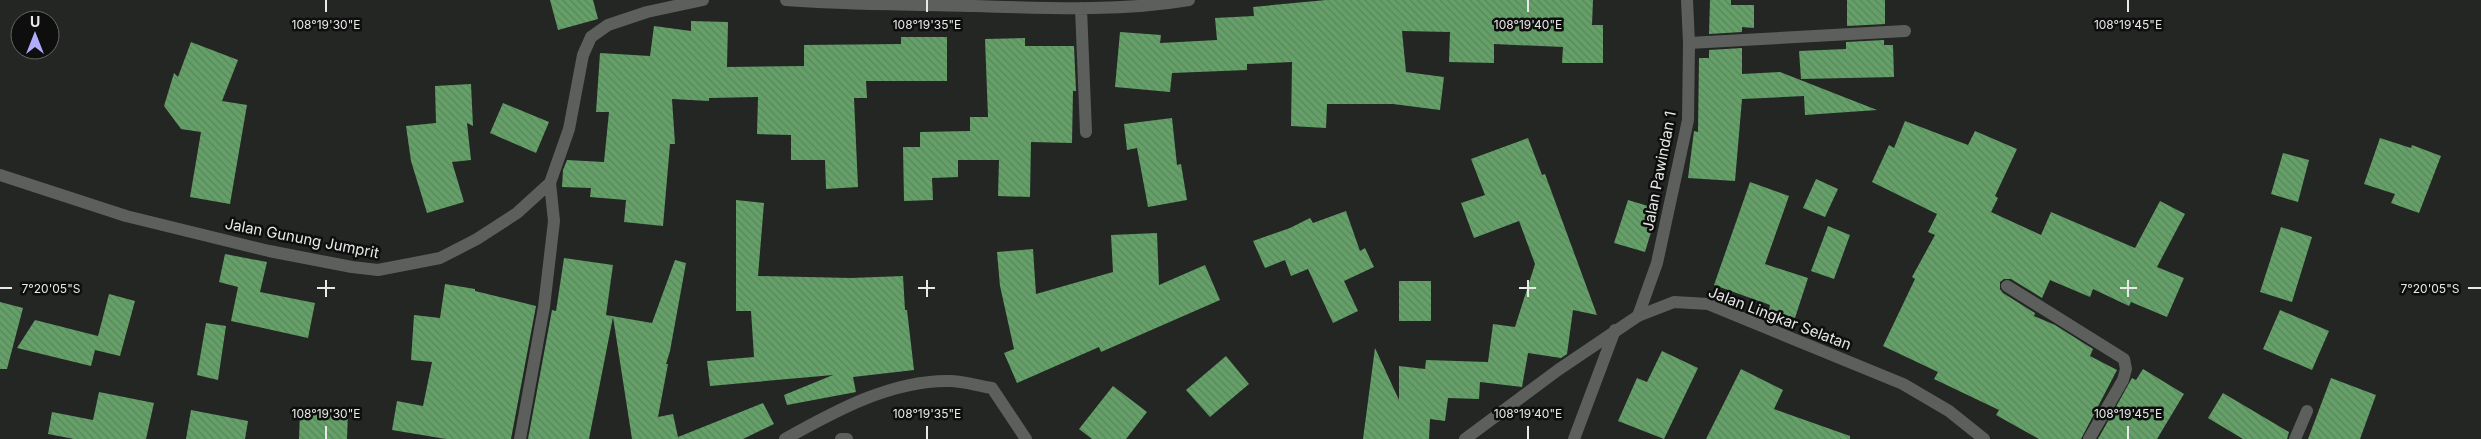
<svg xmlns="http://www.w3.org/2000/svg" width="2481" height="439" font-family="Inter,sans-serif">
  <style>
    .building { fill: url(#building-back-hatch) }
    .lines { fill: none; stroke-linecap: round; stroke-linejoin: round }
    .minor { stroke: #5d5f5d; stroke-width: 12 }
    .tertiary { stroke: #5d5f5d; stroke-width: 12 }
    .ticks { fill: none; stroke: #e7e9e7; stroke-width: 2 }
    .labels { text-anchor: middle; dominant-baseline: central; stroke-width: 5; stroke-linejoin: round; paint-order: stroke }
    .street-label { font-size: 15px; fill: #e7e9e7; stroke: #0d0e0d }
    .ticks-label { font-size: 12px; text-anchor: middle; fill: #e7e9e7; stroke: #0d0e0d; stroke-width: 5; stroke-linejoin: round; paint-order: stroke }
  </style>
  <defs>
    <pattern id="building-back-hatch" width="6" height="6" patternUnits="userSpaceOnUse" patternTransform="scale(1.25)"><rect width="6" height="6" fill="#64a068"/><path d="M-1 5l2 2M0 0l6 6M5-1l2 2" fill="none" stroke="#5b855e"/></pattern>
  </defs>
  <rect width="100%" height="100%" fill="#232623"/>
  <path class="building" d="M550 0H593L598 19 558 30Z
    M1326 0H1593L1592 25H1603V63H1562L1563 47 1494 44V63L1449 62 1450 32 1402 31 1406 72 1444 77 1440 110 1393 104H1327L1326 128 1291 126 1292 62 1247 64V70L1172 73 1170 92 1115 87 1120 32 1161 35 1160 43 1217 40 1215 18 1254 16 1253 7Z
    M1710 0H1731V5H1754V28L1742 27V32L1709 34Z
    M1847 0H1885V24L1847 26Z
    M691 21 728 22 727 67 804 66V45L901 44V37H947V81H866L867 98H854L858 187 826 189 825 160H791V135L757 134 758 97 709 98V101L672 99 675 144H670L663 226 624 222 626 200 590 197 591 188 562 187 563 170 567 160 604 162 609 112H596L600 53 650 56 654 26 691 31Z
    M1025 38V46H1074L1076 91H1073L1072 143 1031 142 1030 197 998 196 999 160H958V177L932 178 933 200 904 201 903 147H920V132L970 131V117H988L985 39Z
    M1884 40V45H1893L1894 77 1801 79 1799 51 1846 49V42Z
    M191 42 238 60 222 101 247 105 230 204 190 197 201 132 181 129 164 106 174 73 178 77Z
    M1742 48V74L1780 72 1877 110 1805 115 1804 96 1742 99 1735 181 1688 178 1694 131 1698 132 1699 58H1709V50Z
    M471 84 473 126 467 123 471 160 452 162 464 202 427 213 411 161 406 126 436 123 435 86Z
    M503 103 549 122 536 153 490 133Z
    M1172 118 1177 165 1181 164 1187 200 1148 207 1137 148 1127 150 1124 124Z
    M1905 121 1968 145 1975 131 2017 149 1995 196 1998 198 1991 212 2041 235 2051 212 2135 248 2160 201 2185 214 2157 267 2184 278 2167 317 2131 302 2129 306 2093 289 2090 297 2050 280 2042 298 2011 279H2004L2000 282V289L2003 293 2035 313 2034 316 2055 325 2093 349 2090 356 2117 370 2081 439H2039L1996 415 1999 410 1934 379 1938 372 1883 346 1915 279 1912 277 1935 235 1928 232 1937 214 1872 182 1889 145 1894 148Z
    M1528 138 1542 175 1545 174 1597 315 1573 310 1567 354 1561 358 1528 353 1522 387 1480 382 1479 399 1448 398 1445 421 1430 419 1429 439H1363L1375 348 1399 400V366L1425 369 1426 360 1488 362 1493 324 1515 327 1535 264 1519 221 1474 238 1461 203 1485 195 1471 159Z
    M2380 138 2411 148 2412 145 2441 156 2419 213 2391 203 2395 194 2364 184Z
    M2283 153 2309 160 2298 202 2271 194Z
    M1816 179 1838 189 1825 217 1803 208Z
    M1750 182 1789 196 1765 264 1808 278 1795 318 1769 310 1770 305 1714 285Z
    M736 200 764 203 758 276 851 278 903 276 905 310H907L914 370 853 377 856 392 787 405 784 395 833 375 710 386 707 361 754 357 751 311H736Z
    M1628 200 1658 209 1645 252 1614 243Z
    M1346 211 1360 251 1365 248 1374 267 1344 281 1358 311 1333 323 1308 269 1291 276 1285 260 1265 268 1253 241 1290 228 1310 218 1313 223Z
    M1828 226 1850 235 1834 279 1811 271Z
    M2281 227 2312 237 2292 302 2260 292Z
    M1157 233 1159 285 1205 265 1220 300 1101 352 1099 347 1017 383 1004 353 1014 349 1000 286 997 252 1033 249 1036 294 1113 272 1111 235Z
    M225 254 267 262 260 292 315 303 308 338 231 321 238 287 219 282Z
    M564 258 613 265 606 315 652 323 675 260 686 263 670 351 666 364H668L658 417 673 414 678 437 763 403 774 424 743 439H632L613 317 589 439H528L552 310 556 311Z
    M1399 281H1431V321H1399Z
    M445 284 475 289V291L536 306 511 439H446L392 430 397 401 423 406 432 362 411 360 414 315 440 318Z
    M109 294 135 301 120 356 95 350 91 366 17 348 35 320 98 336Z
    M0 302 23 308 7 369H0Z
    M2280 310 2329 331 2312 370 2263 349Z
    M206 323 226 326 218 380 197 375Z
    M1662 351 1698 368 1664 439 1618 421 1637 378 1647 382Z
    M1226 356 1249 384 1210 417 1186 390Z
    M1741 369 1783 390 1774 409 1850 436V439H1706Z
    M2143 369 2184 394 2157 439H2098L2132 378 2136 380Z
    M2331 378 2376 395 2360 439H2308Z
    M1113 386 1147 412 1126 439H1092L1079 429Z
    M99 392 154 403 146 439H74L48 434 52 412 93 420Z
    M2223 393 2289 432 2287 439H2243L2208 418Z
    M191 410 248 421 245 439H186Z
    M300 411 348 412 347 439H299Z"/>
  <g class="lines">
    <path class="minor" d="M786 0C849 5 911 4 973 6 1044 8 1118 12 1189 0
      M1081 8 1086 132
      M1689 43 1905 31
      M0 175 126 216 269 251 352 267 378 270 440 258 477 239 517 213 550 183 569 129 583 55 591 37 608 25 647 12 703 0
      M2007 286 2124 359 2126 369 2123 380 2089 439
      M1638 316 1657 263 1688 120 1689 43 1687 0
      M520 439 544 307 554 221 550 183
      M1574 439 1615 330
      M2295 439 2307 411"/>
    <path class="tertiary" d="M785 439C835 411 891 380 950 381 963 381 978 386 992 388L1026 439
      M841 439H847
      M1465 439 1558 370 1638 316 1674 302 1708 304 1903 384 1949 411 1984 439"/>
  </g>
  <path class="ticks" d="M326 0V12M927 0V12M1528 0V12M2128 0V12M326 280V297M927 280V297M1528 280V297M2128 280V297M0 288H12M317 288H335M918 288H935M1519 288H1536M2120 288H2137M2468 288H2481M326 426V439M927 426V439M1528 426V439M2128 426V439"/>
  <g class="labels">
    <g class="street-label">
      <text transform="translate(1659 171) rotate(-79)">Jalan Pawindan 1</text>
      <text transform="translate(302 238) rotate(11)">Jalan Gunung Jumprit</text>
      <text transform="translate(1780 318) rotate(21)">Jalan Lingkar Selatan</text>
    </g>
  </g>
  <g class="ticks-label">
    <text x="326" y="29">108°19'30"E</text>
    <text x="927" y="29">108°19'35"E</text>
    <text x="1528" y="29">108°19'40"E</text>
    <text x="2128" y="29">108°19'45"E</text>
    <text x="51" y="293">7°20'05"S</text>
    <text x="2430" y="293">7°20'05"S</text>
    <text x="326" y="418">108°19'30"E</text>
    <text x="927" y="418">108°19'35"E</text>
    <text x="1528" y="418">108°19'40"E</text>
    <text x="2128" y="418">108°19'45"E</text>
  </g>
  <g transform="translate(35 35)"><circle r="24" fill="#0d0e0d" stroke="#646664"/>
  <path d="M0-4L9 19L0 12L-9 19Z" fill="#b1adfa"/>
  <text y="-8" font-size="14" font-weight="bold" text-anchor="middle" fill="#e7e9e7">U</text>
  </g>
</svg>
